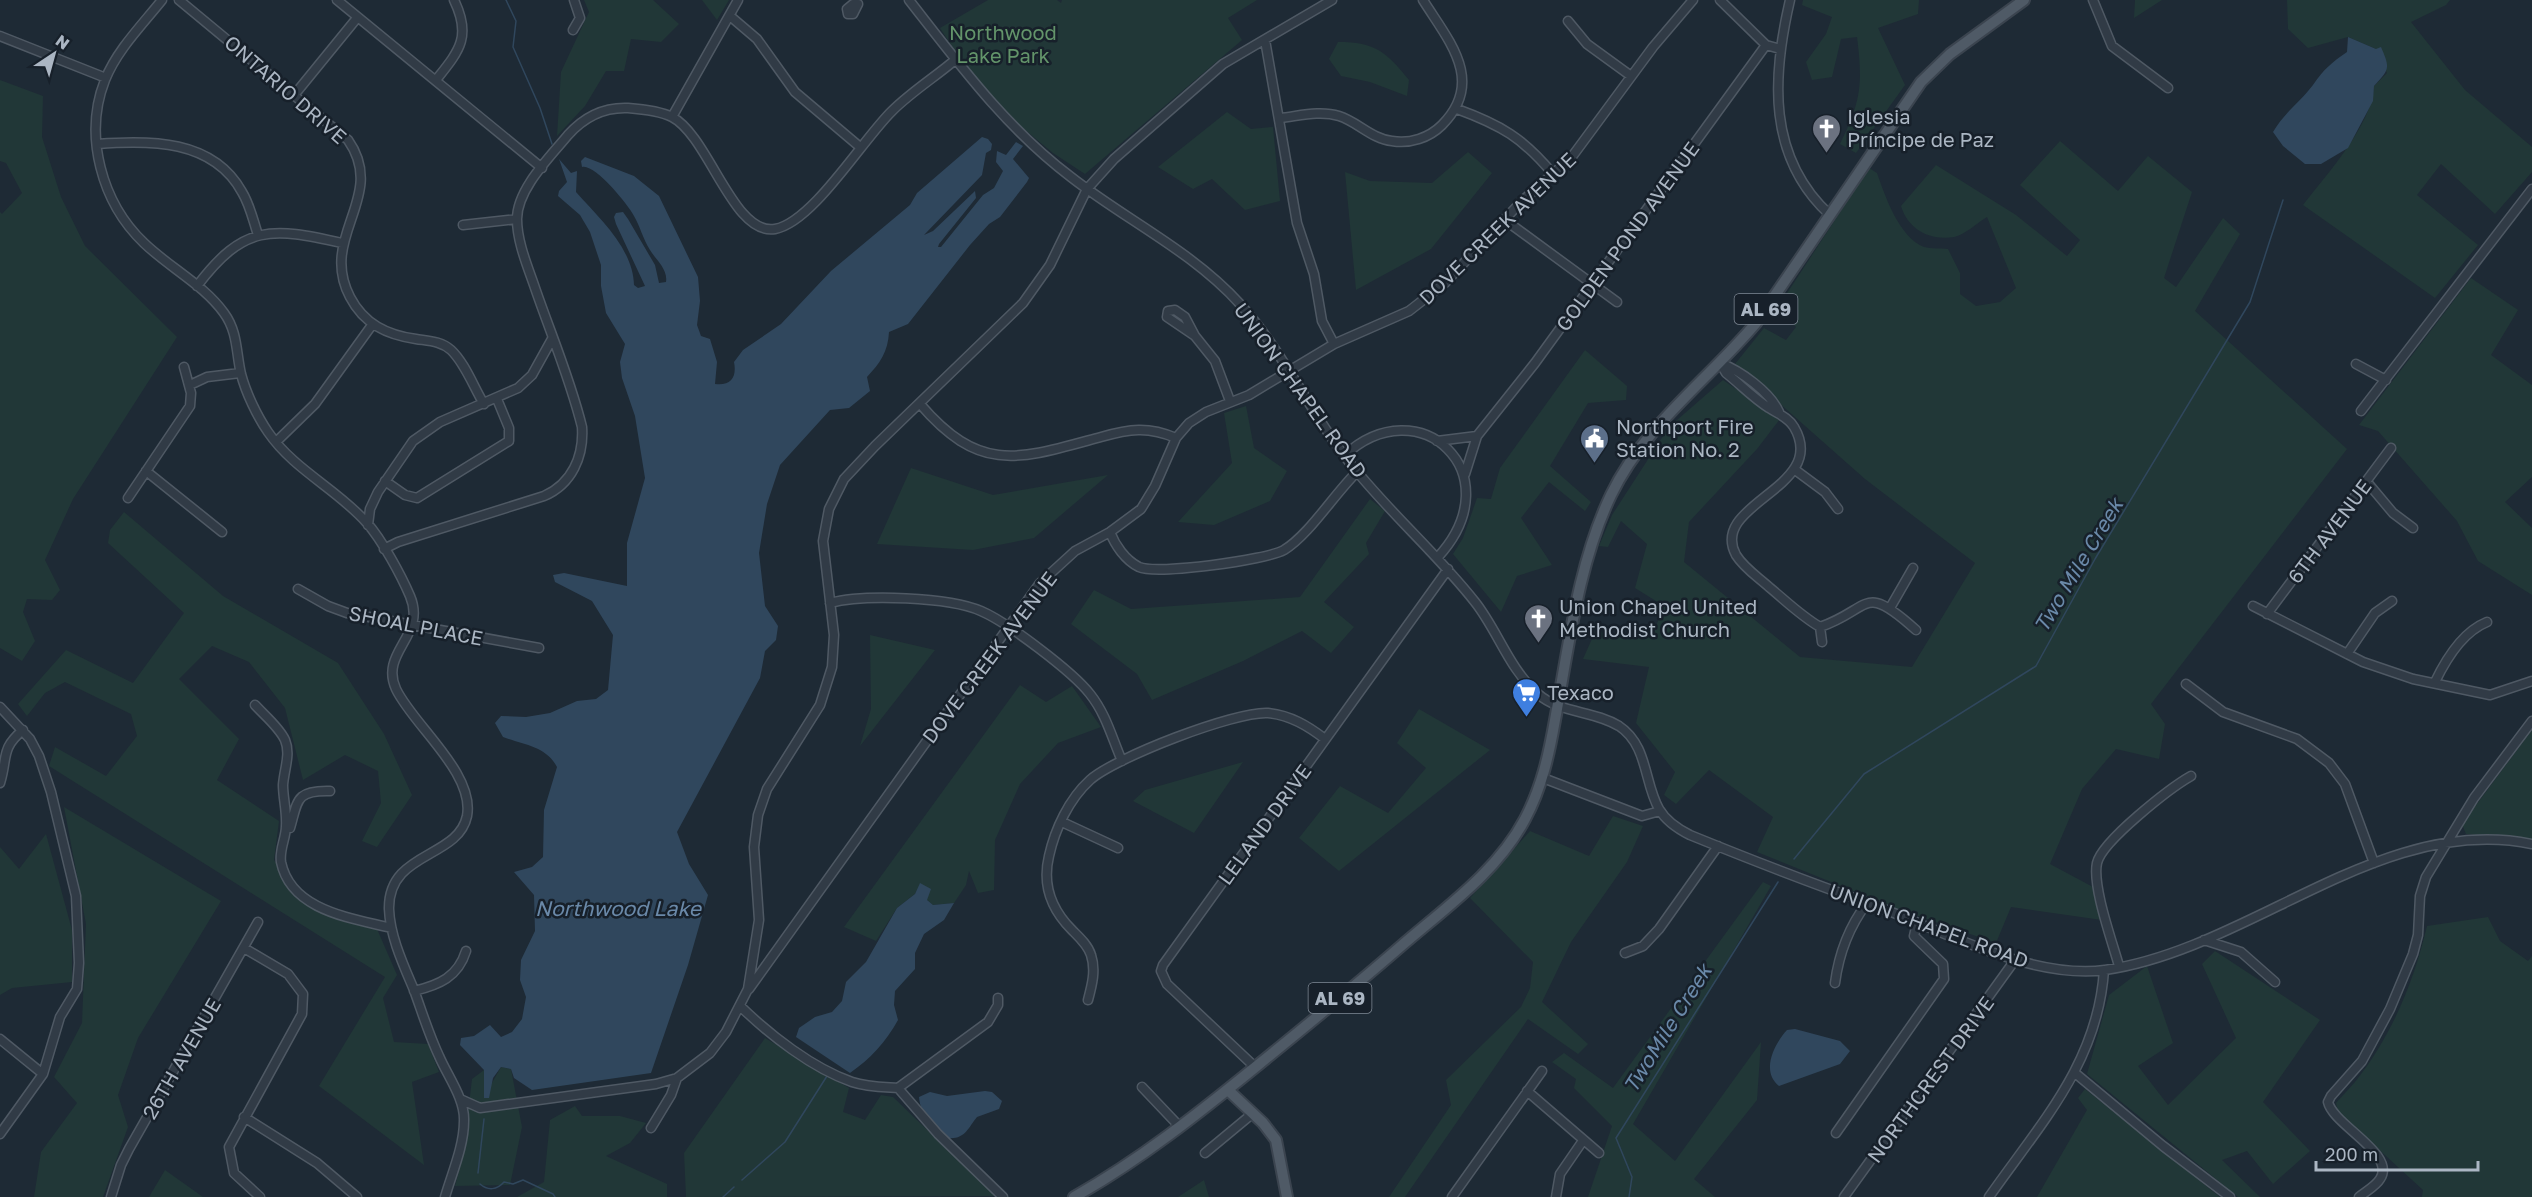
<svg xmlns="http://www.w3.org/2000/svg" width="2532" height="1197" font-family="'Golos Text',sans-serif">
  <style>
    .green { fill: #213737 }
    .water { fill: #30475d }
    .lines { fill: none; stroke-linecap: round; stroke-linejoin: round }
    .stream { stroke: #30475d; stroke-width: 1.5 }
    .minor-casing { stroke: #4f5964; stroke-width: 11 }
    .major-casing { stroke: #3b444f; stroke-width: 14 }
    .minor { stroke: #313b46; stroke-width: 8 }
    .major { stroke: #4f5a66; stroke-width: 10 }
    .labels { text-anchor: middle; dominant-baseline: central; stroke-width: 5; stroke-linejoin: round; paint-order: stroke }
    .shield { fill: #17202a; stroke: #7f8995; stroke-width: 1.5 }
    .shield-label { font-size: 18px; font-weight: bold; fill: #abb6c3 }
    .park-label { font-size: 20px; fill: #63946a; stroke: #17202a }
    .street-label { font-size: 20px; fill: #abb6c3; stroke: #17202a }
    .poi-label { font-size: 20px; fill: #abb6c3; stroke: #17202a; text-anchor: start }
    .water-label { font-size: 21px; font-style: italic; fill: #6a89a9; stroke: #17202a }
  </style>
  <rect width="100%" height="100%" fill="#1e2a35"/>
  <path class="green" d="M584 0H653L679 24 661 42 631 39 624 71H606L585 106 557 136 561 72 589 12Z
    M702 0H729L717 20Z
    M988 0H1057L1061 3 1062 0H1257L1228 18 1242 40 1085 174 1053 153 985 97 940 28Z
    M1803 0H1919L1918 14 1878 28 1905 85 1856 153 1840 144C1861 102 1863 84 1857 37L1841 39 1832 77 1812 80 1806 62 1826 34 1832 17 1802 5Z
    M2135 0H2162L2134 18Z
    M2287 0H2450L2446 5 2411 22 2465 90 2532 147V172L2495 214 2441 164 2417 195 2478 245 2435 298 2303 205C2327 174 2372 125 2374 86L2387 73 2376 49 2348 37 2308 48 2288 29Z
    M1338 42C1376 42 1386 52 1409 80L1407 96 1370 82 1341 76 1329 59Z
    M0 80 43 96 42 137 61 197 85 246 177 337 73 499 45 560 60 590 52 600 27 599 23 612 35 641 22 661 0 648V212L2 214 22 193 6 163 0 161Z
    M1227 112 1251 129 1273 127 1280 201 1245 210 1212 179 1193 189 1158 167Z
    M2060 141 2118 191 2148 156 2192 192 2164 278 2176 287 2223 218 2240 234 2195 311 2347 449 2151 704 2165 724 2159 759 2116 749 2082 789 2050 864 2093 887 2102 920 2011 907 1996 943 1898 909 1757 852 1773 817 1709 770 1676 804 1664 795 1675 772 1636 723 1649 667 1583 659 1595 632 1652 636 1664 606 1635 588 1647 544 1621 521 1608 547 1599 546 1612 515 1669 427 1723 380 1780 419 1757 449 1689 522 1684 562 1800 657 1912 667 1975 563 1865 479 1735 364 1764 328 1786 340 1796 327 1778 307 1869 168 1877 173C1885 196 1899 237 1924 247 1931 249 1941 248 1948 249L1960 273V294L1976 306 2000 302 2016 288 1987 217C1978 222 1965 235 1954 237 1929 241 1908 229 1901 206L1936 165 2016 215 2067 256 2080 240 2020 185Z
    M1468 152 1492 173 1431 249 1356 290 1345 172 1370 181 1432 183Z
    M2471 278 2518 310 2491 355 2532 385V477L2505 502 2532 528V595L2478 561 2457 521 2378 431 2359 425Z
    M1585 350 1627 386 1626 400 1588 403 1550 466 1591 502 1585 511 1549 482 1521 518 1552 565 1517 576 1501 612 1453 554 1463 538 1477 498 1491 499 1500 468Z
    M1246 406 1254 448 1287 471 1270 501 1214 525 1178 522 1232 463 1224 413Z
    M911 468 993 495 1108 475 1034 538 973 550 877 544Z
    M1370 499 1385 511 1366 543 1369 554 1324 602 1354 627 1331 653 1302 631 1243 661 1152 700 1137 674 1071 624 1094 590 1131 609 1300 597Z
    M124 512 223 596 338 663 384 734 412 795 377 847 362 841 381 803 378 771 345 755 303 780 285 708 249 662 212 646 179 679 239 739 217 780 279 821 274 860 300 899 338 920 377 929 397 975 383 998 394 1042 428 1044 439 1072 412 1082 424 1165 319 1086 385 977 49 766 55 747 106 776 137 736 131 714 65 682 45 693 27 716 18 704 66 650 133 683 184 613 108 543 110 530Z
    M870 635 935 650 860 746 871 709Z
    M1020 685 1046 702 1072 686 1101 727 1058 743 1020 784 995 840 994 890 978 893 969 871 966 885 954 903 933 905 927 900 920 884 915 894 897 908 876 941 844 927Z
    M1419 709 1490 750 1339 871 1299 838 1340 786 1388 813 1426 768 1397 743Z
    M2532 730V840L2466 834 2462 824Z
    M1243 762 1194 833 1133 801 1145 790Z
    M64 807 221 901 138 1038 118 1095 128 1127 103 1197H34L41 1152 77 1103 54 1077 82 1023 86 924Z
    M1613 816 1643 826 1627 862 1571 942 1542 1002 1588 1044 1578 1054 1528 1019 1405 1197H1389L1451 1105 1446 1080 1521 1007 1530 988 1533 962 1470 898 1530 831 1589 856Z
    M46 834 72 930V982L12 988 0 995V847L19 869Z
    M1763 882 1771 886 1633 1124 1675 1161 1761 1042 1757 1100 1694 1179 1715 1197H1588L1612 1126 1574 1088 1576 1079 1552 1062 1564 1053 1613 1088Z
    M2488 917 2500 941 2528 961 2532 956V1197H2422L2423 1190 2338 1112 2336 1103C2342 1096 2349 1089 2355 1082 2391 1037 2414 982 2427 926Z
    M2215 951 2320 1020 2263 1102 2310 1151 2273 1184 2247 1151 2222 1160 2260 1197H2238L2087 1074 2109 995 2147 966 2173 1043 2138 1066 2168 1105 2236 1038 2202 964Z
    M765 1038 849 1088 843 1112 865 1120 881 1095 893 1097 996 1196 686 1197 684 1153Z
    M501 1067 511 1069 522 1127 510 1185 455 1186 463 1156 472 1079 484 1070V1097Z
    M2085 1089 2220 1197H2037L2087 1110 2078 1098Z
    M575 1106 582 1116H620L646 1123 630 1143 606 1156 667 1184V1197H517L544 1182 550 1120Z
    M165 1170 203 1197H149Z
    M1204 1180 1209 1197H1178Z"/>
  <path class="water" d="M2348 37 2376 49 2381 47C2390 68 2390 69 2374 86L2373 101 2348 148 2321 164H2305L2283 146 2273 132C2285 112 2300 102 2313 85 2323 70 2332 62 2347 52Z
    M982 137 988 139 992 144 991 150 986 153 982 175 924 235 933 231 975 191 976 198 939 244 938 247H941L983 195 994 188 1003 171 996 162 997 151 1006 155 1016 142 1023 146 1013 159 1029 178 1027 182 1000 217 989 224 970 245 908 324 889 332C888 352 880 363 867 377L870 391 849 408 830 410 780 465 767 504 759 553 765 606 778 626 776 640 765 651 760 678 677 832 689 864 708 895 688 965 651 1073 532 1090 514 1078 511 1069 501 1067 493 1078 489 1098H484V1070L460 1045 461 1038 474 1036 490 1025 501 1037 512 1032 522 1019 526 997 520 980 521 960 535 931 534 895 514 872 532 867 543 857 544 810 557 767C546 746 524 745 503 737L495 723 501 716 526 717 550 713 577 701 596 699 608 690 613 635 592 601 555 582 553 575 564 573 627 586V543L645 478 635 416 622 378 620 362 625 344 606 313 601 286V265L590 232 580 215 558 196 559 191 567 182 559 159 571 173 577 171 576 192C599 218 633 248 634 285L638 288 645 286 616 224 614 217 616 213 623 212 628 219 655 265 659 283 666 282C668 269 656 260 650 250 643 239 640 226 634 216 628 204 594 163 582 167L581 161 585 157 634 176 659 196 698 277 700 301 697 325 701 336 710 339 717 362 715 384C731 386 737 377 734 362L743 350 781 324 831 271 910 205 917 193Z
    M920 883 931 889 927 900 933 905 954 903 944 920 924 934 915 953V969L895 991 894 1005 898 1020C886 1042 870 1059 850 1073L796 1037 799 1028 815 1017 832 1012 842 1001 846 982 866 962 897 908 915 894Z
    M1795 1029 1840 1041 1850 1051 1840 1064 1779 1086C1760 1071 1775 1043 1787 1030Z
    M985 1091 992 1092 1002 1101 999 1109 977 1117C968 1128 965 1140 947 1138 935 1127 920 1115 919 1097L930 1092 947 1096Z"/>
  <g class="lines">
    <path class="stream" d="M506 0 516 21 513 47 540 108 552 144
      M1794 859 1864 774 2036 666 2095 559 2250 302 2283 200
      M478 1173 484 1119
      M742 1180 785 1142 827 1076
      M480 1184C488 1191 497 1190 504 1182L513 1184 523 1180 553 1194 555 1197
      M723 1197 734 1187
      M1629 1197 1632 1177 1616 1138 1778 882"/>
    <defs>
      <path id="minor" d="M162 0C142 25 117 50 105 80 83 136 102 203 144 243 170 268 204 285 224 313 238 332 236 353 241 374 246 393 257 416 268 432 294 470 337 489 367 523 382 540 401 575 410 596 427 636 379 652 396 689 413 725 475 773 467 816 458 859 388 851 389 909 390 936 403 964 414 990 422 1012 429 1035 439 1056 448 1077 465 1099 464 1121 464 1146 452 1173 445 1197
        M179 0 348 140C388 197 318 236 350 297 364 324 387 335 416 339 429 341 441 341 451 350 465 363 474 388 484 404
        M337 0 542 168
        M909 0C959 64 1006 128 1071 177 1126 220 1192 251 1240 304 1282 350 1308 408 1346 458 1385 509 1435 551 1475 602 1498 631 1509 669 1538 694 1561 714 1593 710 1619 726 1648 745 1644 783 1659 809 1666 821 1678 829 1690 835 1749 859 1808 882 1868 903 1938 928 2029 980 2105 970 2251 949 2381 813 2532 844
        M1720 0 1766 45 1780 49
        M1790 0C1772 77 1767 157 1830 215
        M2093 0 2112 46 2168 88
        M853 4H858L853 14H848L847 9Z
        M730 16 757 39 795 92 860 147
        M1568 21 1587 44 1631 76
        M573 30 580 18 574 0
        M0 36 106 78
        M1265 40 1297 223 1314 274 1322 321 1334 344
        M436 80C459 51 472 37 454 0
        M295 94 357 18
        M1457 109C1501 125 1523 138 1553 174
        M672 117 738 0
        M1280 118C1299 116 1320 110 1339 116 1358 122 1372 139 1392 141 1410 144 1429 138 1442 125 1486 81 1448 40 1423 0
        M98 144C149 140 213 139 242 192 250 205 253 220 258 235
        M1505 220 1617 302
        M463 225 517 219
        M197 286C244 224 271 227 342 243
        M1175 310 1185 317 1195 336 1167 317 1168 311Z
        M1195 336 1215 361 1230 401
        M1720 363 1726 373C1740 384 1753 398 1769 408 1778 414 1788 417 1794 427 1830 488 1708 503 1736 555 1744 568 1758 577 1769 587 1786 601 1801 616 1820 627L1822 642
        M1720 363C1741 371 1770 392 1779 412
        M2356 364 2386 380
        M190 385 207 377 240 373
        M920 404C981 475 1020 459 1101 437 1129 429 1148 426 1176 438
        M2361 411 2532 189
        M1437 441 1477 436 1535 363 1766 45
        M276 442 315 404 372 325
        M1344 456C1419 386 1514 474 1438 557
        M1794 469 1825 492 1838 509
        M146 471 222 532
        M1465 474 1477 436
        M385 481 405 495 417 498 509 441V428L497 399
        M2367 482 2393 513 2413 528
        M128 498 190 406 191 393 184 367
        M368 525 370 509 378 492 413 441 440 422 518 388 532 375 552 339
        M1110 532C1115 545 1125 560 1139 567 1157 575 1266 560 1284 550 1309 535 1335 493 1357 472
        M384 549 398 542 544 496C572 484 584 456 582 427 570 378 550 332 534 285 527 265 517 241 517 219 517 189 550 157 568 135 584 117 604 107 628 108 641 109 660 111 672 117 709 136 733 236 775 229 813 222 863 139 892 111 911 92 935 77 955 60
        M298 589 328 606 347 613 539 648
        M830 603C864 594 949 597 981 611 1007 622 1073 672 1090 694 1106 714 1112 738 1122 761
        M2253 606 2363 662 2413 679 2490 695 2532 681
        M1890 608 1913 568
        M2267 614 2391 448
        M1820 627C1872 609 1862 581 1916 630
        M2347 654 2375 613 2392 601
        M2435 682C2446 659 2462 632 2487 622
        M2186 684 2223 712 2297 739 2329 763 2345 784 2374 863
        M255 705C264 715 279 727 285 740 291 754 284 770 283 785 283 798 287 812 286 826 286 838 279 850 281 862 291 911 352 918 391 928
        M0 707 30 739 39 756 51 792 76 896 79 963 77 989 60 1017 43 1074 0 1134
        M1543 778 1642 816 1660 811
        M0 783C8 758 0 749 23 730
        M1062 822 1118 848
        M290 828C298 801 295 790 330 791
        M2204 940 2241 952 2275 982
        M244 948 288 974 303 994 302 1014 229 1147 234 1173 260 1197
        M1625 953 1643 946 1659 929 1718 846
        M2119 966C2112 941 2092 886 2097 863 2102 841 2170 788 2191 776
        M1835 983C1839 953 1848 928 1867 903
        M749 989 1040 583 1075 551 1110 532 1141 509 1155 486 1176 438 1189 423 1206 412 1249 395 1334 344 1409 311 1445 283 1521 202 1571 158 1653 47 1693 0
        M414 991C439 985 458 977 466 951
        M1088 1000C1092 985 1096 970 1091 955 1088 945 1079 937 1072 930 1051 909 1042 885 1049 856 1055 829 1069 799 1090 780 1114 758 1235 711 1268 713 1290 715 1308 726 1325 739
        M740 1006C770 1035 812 1068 852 1082 867 1087 882 1087 898 1088L938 1134 1003 1197
        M0 1039 43 1074
        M1255 1067 1167 984 1161 971 1163 965 1448 569
        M2075 1073 2163 1146 2230 1197
        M1142 1087 1180 1127
        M898 1088 988 1022 998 1005V998
        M1527 1091 1599 1153
        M460 1099 480 1108 656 1084 677 1078 710 1053 726 1032 748 989 759 920 754 847 758 815 767 789 820 705 832 667 834 635 823 541 829 509 844 479 875 446 1023 303 1050 265 1087 189 1114 159 1223 64 1332 0
        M244 1117 317 1163 357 1197
        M651 1128 671 1095 677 1078
        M1836 1133 1944 979 1943 964 1914 936 1917 923
        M1205 1153 1252 1114
        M111 1197 121 1165 129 1149 258 922
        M1452 1197 1542 1071
        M1556 1197 1560 1174 1582 1142
        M1844 1197 2015 960
        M1989 1197C2040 1124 2098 1063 2104 970
        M2359 1197C2365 1192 2376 1186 2380 1179 2397 1154 2333 1125 2328 1102L2331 1096 2362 1061 2390 1009 2413 954 2418 935 2420 896 2426 877 2474 798 2532 721"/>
      <path id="major" d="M1228 1090 1263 1123 1276 1140 1287 1197
        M1074 1197C1140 1160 1199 1113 1258 1065 1306 1026 1354 987 1400 947 1445 908 1497 872 1525 819 1542 787 1549 754 1555 720 1569 645 1578 564 1611 495 1644 426 1707 381 1756 323L1921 82 1950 54 2024 0"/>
    </defs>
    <use href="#minor" class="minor-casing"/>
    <use href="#major" class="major-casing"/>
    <use href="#minor" class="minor"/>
    <use href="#major" class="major"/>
  </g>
  <defs>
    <symbol id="church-pin" viewBox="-11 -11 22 30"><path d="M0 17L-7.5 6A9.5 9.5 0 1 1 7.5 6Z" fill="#6b7280" stroke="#17202a"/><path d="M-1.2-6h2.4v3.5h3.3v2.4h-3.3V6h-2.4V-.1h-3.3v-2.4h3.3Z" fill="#fff"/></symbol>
    <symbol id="civic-pin" viewBox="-11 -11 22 30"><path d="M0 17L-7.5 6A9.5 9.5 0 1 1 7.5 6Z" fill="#5c6f8a" stroke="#17202a"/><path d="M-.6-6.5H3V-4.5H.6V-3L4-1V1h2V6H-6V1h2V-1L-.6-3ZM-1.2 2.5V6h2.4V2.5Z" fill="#fff"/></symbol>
    <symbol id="supermarket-pin" viewBox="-11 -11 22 30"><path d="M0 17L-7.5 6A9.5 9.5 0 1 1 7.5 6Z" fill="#3f7fe0" stroke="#17202a"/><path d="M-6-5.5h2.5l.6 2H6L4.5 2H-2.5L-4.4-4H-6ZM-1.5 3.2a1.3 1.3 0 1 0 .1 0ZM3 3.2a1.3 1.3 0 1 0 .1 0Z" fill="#fff"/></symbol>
  </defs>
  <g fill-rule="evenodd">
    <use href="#church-pin" x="1810" y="112" width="33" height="45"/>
    <use href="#civic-pin" x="1578" y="422" width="33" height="45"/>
    <use href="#church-pin" x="1522" y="602" width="33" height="45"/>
    <use href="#supermarket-pin" x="1510" y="676" width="33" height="45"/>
  </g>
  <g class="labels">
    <g class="shield">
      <rect x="1734.5" y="294" width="63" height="30" rx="4.5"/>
      <rect x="1308.5" y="983" width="63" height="30" rx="4.5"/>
    </g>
    <g class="shield-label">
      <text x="1766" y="309">AL 69</text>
      <text x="1340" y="998">AL 69</text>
    </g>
    <g class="park-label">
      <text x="1003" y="32">Northwood<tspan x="1003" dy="23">Lake Park</tspan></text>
    </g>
    <g class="street-label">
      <text transform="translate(286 89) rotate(41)">ONTARIO DRIVE</text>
      <text transform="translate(1497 228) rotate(-44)">DOVE CREEK AVENUE</text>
      <text transform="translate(1627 236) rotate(-54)">GOLDEN POND AVENUE</text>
      <text transform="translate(1301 390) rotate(54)">UNION CHAPEL ROAD</text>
      <text transform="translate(2329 531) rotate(-53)">6TH AVENUE</text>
      <text transform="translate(416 625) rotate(11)">SHOAL PLACE</text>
      <text transform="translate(989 657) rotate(-53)">DOVE CREEK AVENUE</text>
      <text transform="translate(1264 824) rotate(-54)">LELAND DRIVE</text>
      <text transform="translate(1929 925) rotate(20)">UNION CHAPEL ROAD</text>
      <text transform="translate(181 1058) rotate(-60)">26TH AVENUE</text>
      <text transform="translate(1930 1079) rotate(-54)">NORTHCREST DRIVE</text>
    </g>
    <g class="poi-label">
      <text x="1847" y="116">Iglesia<tspan x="1847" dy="23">Príncipe de Paz</tspan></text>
      <text x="1616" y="426">Northport Fire<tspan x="1616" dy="23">Station No. 2</tspan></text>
      <text x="1559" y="606">Union Chapel United<tspan x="1559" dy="23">Methodist Church</tspan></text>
      <text x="1547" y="692">Texaco</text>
    </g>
    <g class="water-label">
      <text transform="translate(2078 565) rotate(-59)">Two Mile Creek</text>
      <text x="618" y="908">Northwood Lake</text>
      <text transform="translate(1667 1028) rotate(-58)">TwoMile Creek</text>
    </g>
  </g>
  <g transform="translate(54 54) rotate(36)" stroke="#17202a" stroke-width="4.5" paint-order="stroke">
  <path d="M0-4.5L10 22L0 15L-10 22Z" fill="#abb6c3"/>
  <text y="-9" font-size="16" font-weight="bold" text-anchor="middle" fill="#abb6c3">N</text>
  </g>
  <path d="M2316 1161v9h162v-9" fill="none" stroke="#abb6c3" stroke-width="3"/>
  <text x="2325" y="1161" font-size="18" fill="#abb6c3" stroke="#17202a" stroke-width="4.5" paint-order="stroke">200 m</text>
</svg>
